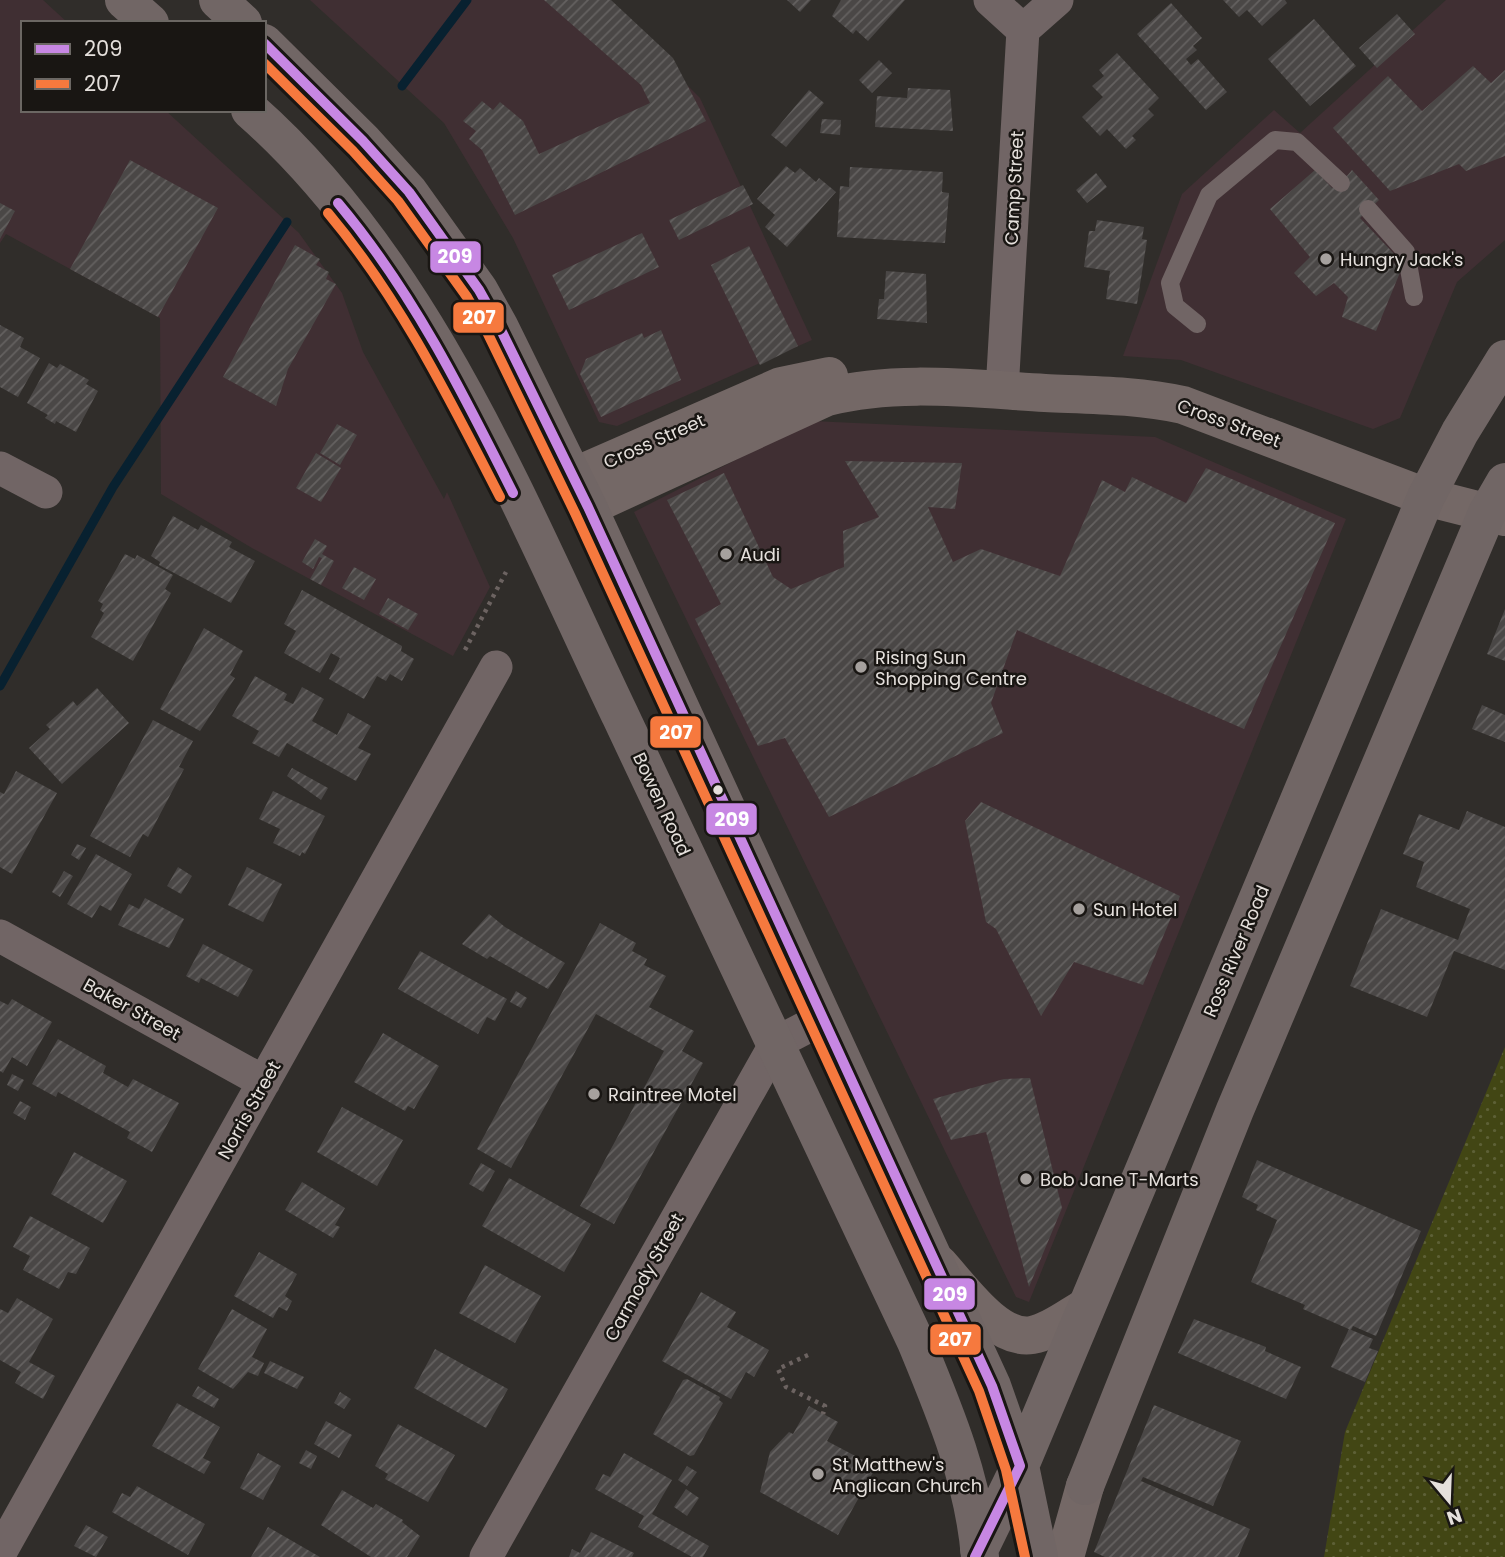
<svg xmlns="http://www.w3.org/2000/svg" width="1505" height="1557" font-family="Poppins,sans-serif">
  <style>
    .commercial { fill: #402f33 }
    .park { fill: url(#park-dots) }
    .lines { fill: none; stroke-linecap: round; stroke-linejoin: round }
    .stream { stroke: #082130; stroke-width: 9 }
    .building { fill: url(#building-hatch) }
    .path { stroke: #6c6361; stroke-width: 4.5; stroke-dasharray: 3.5 5; stroke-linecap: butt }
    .service { stroke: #716565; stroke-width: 18 }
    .minor { stroke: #716565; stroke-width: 33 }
    .secondary { stroke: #746866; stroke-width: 38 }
    .primary { stroke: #716665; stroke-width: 38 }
    .bus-1-casing { stroke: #191613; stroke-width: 16 }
    .bus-2-casing { stroke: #191613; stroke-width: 16 }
    .bus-1 { stroke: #c787e3; stroke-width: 10 }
    .bus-2 { stroke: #f6793e; stroke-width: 10 }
    .poi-dot { fill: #a6a19e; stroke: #191613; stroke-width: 2.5 }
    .bus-dot { fill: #e5e0dc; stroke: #191613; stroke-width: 2.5 }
    .labels { text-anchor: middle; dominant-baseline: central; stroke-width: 5; stroke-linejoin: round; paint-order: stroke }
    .street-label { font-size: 18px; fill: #e5e0dc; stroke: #191613 }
    .poi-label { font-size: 18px; fill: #e5e0dc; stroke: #191613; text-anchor: start }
    .line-badge { stroke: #191613; stroke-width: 2.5 }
    .badge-label { font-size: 19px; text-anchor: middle; font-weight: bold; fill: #fff }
  </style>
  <defs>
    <pattern id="park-dots" width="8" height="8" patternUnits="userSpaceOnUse" patternTransform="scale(1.75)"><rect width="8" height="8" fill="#424614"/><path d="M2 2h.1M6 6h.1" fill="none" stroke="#5d6036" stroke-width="1.8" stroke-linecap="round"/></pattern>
    <pattern id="building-hatch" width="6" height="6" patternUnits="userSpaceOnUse" patternTransform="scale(1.75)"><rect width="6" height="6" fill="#4a4746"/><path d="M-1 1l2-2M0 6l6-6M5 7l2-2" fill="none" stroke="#646160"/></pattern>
  </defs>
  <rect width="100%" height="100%" fill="#302d2a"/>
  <path class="commercial" d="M0 0H43L68 23H23V110H165L299 233 342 293 363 352 444 499 447 492 490 587 453 656 252 548 161 494 160 318 6 234 0 243Z
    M310 0H602L700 98 812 340 617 426 599 422 513 238 444 123Z
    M1446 0H1505V240L1457 282 1400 418 1373 429 1181 360 1123 356 1182 194 1274 110 1300 133Z
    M812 421 1155 437 1346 519 1029 1302 1016 1297 634 512Z"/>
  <path class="park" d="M1505 1047V1557H1324L1345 1432Z"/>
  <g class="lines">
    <path class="stream" d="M402 86 467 0
      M0 686 113 487 287 222"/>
  </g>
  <path class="building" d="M544 0H611L673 58 706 121 515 215 482 150 469 139 476 131 463 121 482 101 493 110 500 102 523 121 539 154 650 103 641 85Z
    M787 0H811L800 12Z
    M841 0H905L868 41 856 30 853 34 832 16Z
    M1223 0H1285L1287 3 1262 26 1247 10 1239 17Z
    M1171 3 1202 38 1193 46 1197 50 1186 59 1191 65 1198 59 1227 92 1206 110 1137 34Z
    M1397 14 1415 34 1377 68 1359 48Z
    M1314 19 1356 66 1310 106 1268 59Z
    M1117 53 1159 98 1148 109 1154 115 1132 136 1136 140 1126 149 1107 129 1100 136 1082 117 1103 97 1092 86 1104 76 1099 70Z
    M879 60 892 73 872 93 859 80Z
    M1473 66 1491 83 1505 70V156L1466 171 1459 164 1390 191 1333 128 1388 76 1422 111Z
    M908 88 950 90 953 131 875 127 877 96 907 98Z
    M809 90 824 103 786 147 771 135Z
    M822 119 841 120 840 135 820 133Z
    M130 160 218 208 158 317 70 269Z
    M786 166 795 173 800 168 816 182 819 178 836 192 787 247 765 227 775 215 757 199Z
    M850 167 943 172 942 192 949 193 945 243 837 237 840 186 849 187Z
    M1315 170 1332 188 1341 183 1352 170 1379 200 1360 218 1396 256 1391 260 1401 270 1376 331 1342 317 1348 297 1334 283 1316 296 1294 273 1310 257 1270 209Z
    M1096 173 1107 187 1087 203 1076 190Z
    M743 185 753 204 679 240 669 220Z
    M0 203 15 211 0 239Z
    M1097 220 1144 227 1142 239 1147 240 1137 304 1106 299 1110 271 1084 267 1089 231H1095Z
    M642 233 659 267 569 310 552 275Z
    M295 245 320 259 316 265 329 272 326 279 336 284 288 369 276 406 223 377Z
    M749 246 798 346 760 365 711 265Z
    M886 271 926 274 927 323 877 319 879 299H884Z
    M0 325 24 338 20 347 40 358 18 397 0 387Z
    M661 330 681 380 601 417 580 374 586 359 642 333 644 338Z
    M49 363 57 368 60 364 89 380 86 384 98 391 76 432 56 421 55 424 45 418 48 415 27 403Z
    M337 424 357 435 340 465 320 453Z
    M316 453 341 468 321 502 296 488Z
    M845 461 962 463 955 509 928 507 953 562 981 549 1060 576 1102 480 1125 492 1132 477 1186 503 1206 468 1335 523 1244 729 1017 630 991 703 1003 733 829 817 785 738 758 746 695 619 721 604 667 500 724 473 773 577 791 589 844 567 843 531 879 517Z
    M173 516 198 530 201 525 232 542 229 547 255 561 231 603 159 565 160 562 151 556Z
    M315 539 327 546 322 554 334 561 321 585 310 579 322 558 319 557 313 569 302 562Z
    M125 554 135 559 137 555 173 575 165 589 171 593 133 661 91 637 104 613 100 610 103 604 98 601Z
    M354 567 376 579 364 600 342 588Z
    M302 590 402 646 401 651 414 659 402 681 390 674 386 681 377 676 364 699 329 679 340 658 331 653 320 673 284 653 296 631 284 624Z
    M388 598 418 614 408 630 379 614Z
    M1505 609V661L1487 654Z
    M204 628 243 651 230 675 235 678 200 731 160 709Z
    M255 676 287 694 284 700 293 704 302 687 324 699 312 721 337 735 348 713 371 726 358 748 371 754 356 781 287 743 279 757 252 743 259 731 232 716Z
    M97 688 129 723 62 784 29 748 50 729 46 725 73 701 77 706Z
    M1482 705 1505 715V742L1472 729Z
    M153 720 193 741 179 767 184 769 148 837 143 834 130 857 90 836Z
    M292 768 328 788 321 800 287 776Z
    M16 771 57 793 12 874 0 867V792L4 794Z
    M273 791 325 816 305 854 302 852 300 856 273 843 280 829 259 819Z
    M981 802 1180 896 1143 985 1074 962 1041 1016 996 929 986 922 965 821Z
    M1467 811 1505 827V970L1454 951 1427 1017 1350 986 1381 909 1458 940 1470 909 1416 887 1424 862 1403 854 1419 814 1459 830Z
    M77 844 86 848 79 860 71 855Z
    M96 854 132 874 111 911 100 905 92 918 67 904Z
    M178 867 192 876 181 894 167 886Z
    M247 867 282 884 263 922 228 905Z
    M64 871 73 876 60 897 52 892Z
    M145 898 184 919 169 948 118 925 129 904 139 909Z
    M489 914 505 927 565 963 548 989 490 956 487 959 462 944Z
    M600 923 636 943 632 951 647 959 644 965 666 976 649 1007 694 1031 682 1051 703 1063 614 1224 580 1206 664 1051 596 1014 511 1168 477 1149Z
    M203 944 253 970 238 997 201 978 199 983 186 976Z
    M420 951 507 999 495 1021 487 1017 478 1034 398 989Z
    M516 991 527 998 521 1008 510 1002Z
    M12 999 52 1022 27 1066 12 1057 3 1073 0 1071V1001L8 1005Z
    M383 1033 439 1066 414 1109 408 1106 405 1111 354 1082Z
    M58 1039 106 1066 103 1073 128 1087 133 1079 179 1103 152 1152 127 1138 130 1132 58 1092 56 1097 32 1084Z
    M12 1074 24 1080 18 1091 7 1085Z
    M1030 1078 1062 1208 1029 1287 986 1132 951 1140 933 1099 1004 1079Z
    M20 1101 31 1107 25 1120 13 1113Z
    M342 1107 403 1140 377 1186 317 1152Z
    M74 1152 127 1181 103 1223 51 1194Z
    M1257 1160 1421 1231 1376 1336 1353 1326 1351 1330 1303 1309 1305 1305 1251 1282 1277 1220 1256 1210 1258 1205 1242 1197Z
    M481 1163 495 1171 483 1192 469 1184Z
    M509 1178 591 1224 564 1272 482 1226Z
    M302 1182 345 1208 335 1225 340 1227 333 1238 285 1210Z
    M30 1216 90 1248 76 1274 68 1272 59 1289 23 1270 30 1256 13 1247Z
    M259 1252 297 1274 285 1296 292 1301 287 1311 279 1307 273 1318 234 1296Z
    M485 1265 541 1296 515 1343 459 1313Z
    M701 1292 736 1312 727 1327 769 1350 754 1377 746 1372 731 1399 662 1361Z
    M17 1298 53 1319 29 1362 55 1376 43 1399 15 1383 21 1372 0 1360V1309L8 1313Z
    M232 1309 267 1329 252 1357 264 1363 258 1376 248 1372 233 1389 198 1369Z
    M1194 1319 1266 1347 1265 1351 1301 1367 1286 1399 1178 1353Z
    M1349 1329 1373 1339 1369 1348 1378 1351 1365 1382 1331 1367Z
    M435 1349 508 1389 486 1428 414 1388Z
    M270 1361 304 1377 297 1389 264 1373Z
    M687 1379 720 1397 719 1400 723 1403 694 1455 690 1456 653 1434 683 1380Z
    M198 1386 219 1399 214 1408 192 1396Z
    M340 1392 351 1399 344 1409 334 1403Z
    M177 1403 220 1427 203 1458 211 1462 204 1474 152 1446Z
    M1154 1405 1241 1441 1213 1506 1143 1477 1141 1481 1250 1529 1238 1557H1105L1094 1552Z
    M809 1406 838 1422 827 1441 876 1467 838 1535 760 1492 770 1452 789 1432 793 1434Z
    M326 1421 352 1435 339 1458 314 1444Z
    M398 1424 455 1455 428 1502 385 1479 388 1474 375 1466Z
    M306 1450 317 1456 311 1469 299 1463Z
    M258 1453 281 1466 263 1500 240 1488Z
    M624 1453 672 1480 652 1514 709 1546 703 1557H692L638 1527 644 1516 595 1489 603 1474 610 1477Z
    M687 1466 697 1472 687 1486 678 1480Z
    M137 1486 205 1524 188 1555 112 1512 122 1493 130 1497Z
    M686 1489 699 1498 687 1516 674 1507Z
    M342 1490 373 1508 376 1504 403 1520 402 1522 420 1536 407 1557H371L321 1525Z
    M86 1525 108 1537 96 1557 74 1546Z
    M268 1527 320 1557H251Z
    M591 1532 634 1553 632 1557H569L572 1549 580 1553Z"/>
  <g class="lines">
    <path class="path" d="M465 650 506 572
      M808 1355 778 1369 786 1387 825 1406 823 1414"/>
    <path class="service" d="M1368 209 1406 252 1414 297
      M1197 324 1175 306 1170 283 1209 195 1275 140 1297 142 1341 183"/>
    <path class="minor" d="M990 0 1023 30
      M1002 391 1023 30 1057 0
      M0 468 46 492
      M0 936 264 1082
      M0 1553 496 667
      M486 1557 776 1043 824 1018"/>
    <path class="secondary" d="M573 477 781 386 829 376
      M588 507 827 397C897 379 974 389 1045 393 1091 395 1138 395 1183 405L1426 497 1505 517
      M939 1264C961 1288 997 1341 1032 1335 1050 1332 1070 1316 1086 1307
      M1065 1557 1085 1486"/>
    <path class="primary" d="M124 0 150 23
      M218 0 243 23
      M264 43 363 141 409 192 479 290 499 326 588 507 992 1386 1020 1466 1039 1557
      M250 110C425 264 521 508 620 715 719 924 818 1133 916 1342 945 1412 974 1481 980 1557
      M1085 1486 1235 1110 1487 513 1505 482
      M979 1550 1020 1466 1426 497 1460 432 1505 359"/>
    <defs>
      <path id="bus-1" d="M264 43 363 141 409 192 479 290 499 326 588 507 992 1386 1020 1466 975 1557
        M338 203C412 291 462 391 513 493"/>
      <path id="bus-2" d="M264 63 353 151 398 201 467 297 487 332 575 513 979 1391 1006 1470 1025 1557
        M328 213C400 299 449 398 500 497"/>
    </defs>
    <use href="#bus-1" class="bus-1-casing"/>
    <use href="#bus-2" class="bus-2-casing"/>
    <use href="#bus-1" class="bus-1"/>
    <use href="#bus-2" class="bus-2"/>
  </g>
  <g class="poi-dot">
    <circle cx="1326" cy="259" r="7"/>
    <circle cx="726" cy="554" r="7"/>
    <circle cx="861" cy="667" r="7"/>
    <circle cx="1079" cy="909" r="7"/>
    <circle cx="594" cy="1094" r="7"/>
    <circle cx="1026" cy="1179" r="7"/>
    <circle cx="818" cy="1474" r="7"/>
  </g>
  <circle class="bus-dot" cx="718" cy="790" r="6"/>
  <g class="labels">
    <g class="street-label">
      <text transform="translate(1014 188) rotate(-87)">Camp Street</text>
      <text transform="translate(1229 423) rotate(20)">Cross Street</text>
      <text transform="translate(654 441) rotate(-24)">Cross Street</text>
      <text transform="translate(662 804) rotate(65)">Bowen Road</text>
      <text transform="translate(1236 951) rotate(-67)">Ross River Road</text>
      <text transform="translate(132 1009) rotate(29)">Baker Street</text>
      <text transform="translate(249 1110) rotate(-61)">Norris Street</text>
      <text transform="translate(644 1277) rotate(-61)">Carmody Street</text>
    </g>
    <g class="poi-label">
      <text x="1340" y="259">Hungry Jack's</text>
      <text x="740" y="554">Audi</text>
      <text x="875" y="657">Rising Sun<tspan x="875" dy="21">Shopping Centre</tspan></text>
      <text x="1093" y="909">Sun Hotel</text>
      <text x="608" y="1094">Raintree Motel</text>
      <text x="1040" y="1179">Bob Jane T-Marts</text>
      <text x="832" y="1464">St Matthew's<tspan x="832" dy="21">Anglican Church</tspan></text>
    </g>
  </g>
  <g class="line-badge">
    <rect x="429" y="240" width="53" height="34" rx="7" fill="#c787e3"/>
    <rect x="452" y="301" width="53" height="33" rx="7" fill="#f6793e"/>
    <rect x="649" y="715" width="53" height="34" rx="7" fill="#f6793e"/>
    <rect x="705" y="802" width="53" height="34" rx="7" fill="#c787e3"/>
    <rect x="923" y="1277" width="53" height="34" rx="7" fill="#c787e3"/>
    <rect x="929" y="1323" width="53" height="33" rx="7" fill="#f6793e"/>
  </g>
  <g class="badge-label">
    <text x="455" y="263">209</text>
    <text x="479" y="324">207</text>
    <text x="676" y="739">207</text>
    <text x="732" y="826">209</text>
    <text x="950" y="1301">209</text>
    <text x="955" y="1346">207</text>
  </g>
  <rect x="21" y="21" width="245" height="91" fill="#191613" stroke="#6b6763" stroke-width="2"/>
  <rect x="35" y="44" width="35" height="10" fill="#c787e3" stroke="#6b6763" stroke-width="2"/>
  <text x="84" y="56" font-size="21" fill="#e5e0dc">209</text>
  <rect x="35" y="79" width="35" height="10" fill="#f6793e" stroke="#6b6763" stroke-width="2"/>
  <text x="84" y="91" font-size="21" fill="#e5e0dc">207</text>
  <g transform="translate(1449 1501) rotate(161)" stroke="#191613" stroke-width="5" paint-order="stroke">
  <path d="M0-5L12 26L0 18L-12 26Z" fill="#e5e0dc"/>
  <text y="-10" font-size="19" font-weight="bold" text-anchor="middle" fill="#e5e0dc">N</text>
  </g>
</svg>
